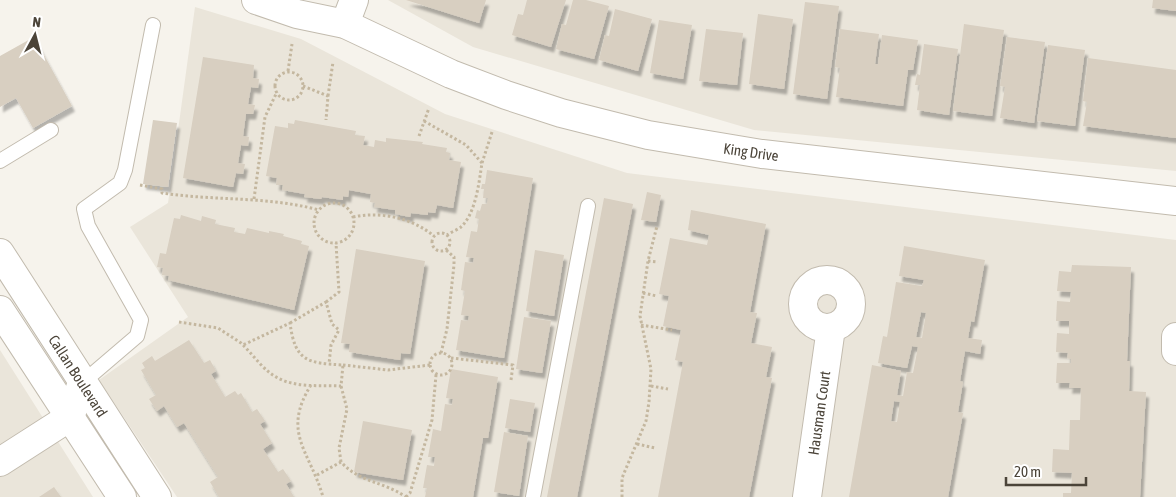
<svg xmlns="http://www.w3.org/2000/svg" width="1176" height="497" font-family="'Asap Condensed',sans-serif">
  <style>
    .residential { fill: #eae5da }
    .building { fill: #d8cfc1; fill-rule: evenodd; filter: url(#shadow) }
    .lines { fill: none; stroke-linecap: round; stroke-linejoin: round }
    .service-casing { stroke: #c2bbae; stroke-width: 16 }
    .minor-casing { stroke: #c2bbae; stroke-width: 30 }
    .tertiary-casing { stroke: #c2bbae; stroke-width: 30 }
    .path { stroke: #c4b79f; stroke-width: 3; stroke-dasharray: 2.5 2.5; stroke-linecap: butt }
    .service { stroke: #fff; stroke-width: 14 }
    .minor { stroke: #fff; stroke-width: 28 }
    .tertiary { stroke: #fff; stroke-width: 28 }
    .labels { text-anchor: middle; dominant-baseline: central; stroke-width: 4; stroke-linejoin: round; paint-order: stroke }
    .street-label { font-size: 15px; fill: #4b4439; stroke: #fff }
  </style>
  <defs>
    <filter id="shadow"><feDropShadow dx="3" dy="5.5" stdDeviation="1" flood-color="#0004"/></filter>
  </defs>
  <rect width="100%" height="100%" fill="#f6f3ec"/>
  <path class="residential" d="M388 0H1176V171L754 130 473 47Z
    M195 7 301 39 445 114 627 173 1176 240V497H177L99 380 188 317 130 227 168 203Z
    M0 350 93 497H0Z"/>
  <path class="building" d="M406 0H486L479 23Z
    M527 0H566L551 47 512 35 518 14 523 15Z
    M573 0H586L609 6 594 59 556 49 562 24 566 25Z
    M1153 0H1176V11L1152 8Z
    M805 2 839 6 827 99 793 94Z
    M615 9 652 19 638 71 599 60 605 35 609 36Z
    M758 14 793 19 784 89 749 84Z
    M659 20 692 25 683 79 650 73Z
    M964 24 1004 30 992 116 953 111Z
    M706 29 743 33 737 85 699 81Z
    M840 29 879 34 875 64H878L882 35 918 40 913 70H908L903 106 836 97 840 68 835 67Z
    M34 37 72 106 33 128 16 98 0 107V56Z
    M1007 37 1045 42 1034 123 1000 118 1005 87 1000 86Z
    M924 44 958 49 949 115 917 110 920 85H915L917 74 920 75Z
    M1048 45 1085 50 1075 126 1037 121Z
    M203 57 254 65 253 78 259 79 258 88 251 87 248 104 255 105 253 114H246L243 136 249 137 248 146 241 145 238 163 245 164 243 174 236 173 233 187 183 178Z
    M1088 58 1176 70V138L1083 126 1087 102 1083 101Z
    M153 120 177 123 168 187 143 184Z
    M295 120 356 131 355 135 365 136 363 145 374 147 375 140 386 142V138L423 142 422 144 447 148 446 152 450 153 449 160 461 162 453 208 437 205 435 213 428 212V215L411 213 410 217 395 214V210L374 207 375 203 370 202 371 194 349 190 348 197 343 196V200L322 197 321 199 304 197 305 194 282 190 283 185H276L277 178 266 176 275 126 288 128V123L294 124Z
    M487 170 533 178 504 358 456 350 461 320 468 321 469 316 461 315 465 291 461 290 465 262 473 263 474 258 466 257 471 231 477 232 479 219 475 218 477 210 480 211 482 204H487L488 198H483L484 189H481L482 184H485Z
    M647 192 661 195 656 222 641 220Z
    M604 198 633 204 621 267 577 497H547Z
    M691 210 766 224 750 312 757 313 751 343 772 347 766 377 772 378 749 497H658L683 362 675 360 681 330 663 326 669 296 659 294 670 238 707 245 709 235 688 230Z
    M181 215 201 221 202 216 216 220 215 224 235 228 234 232 245 234 247 228 269 233V231L284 234 283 236 302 241 301 244 309 246 294 310 168 280 169 276 162 275 163 268 157 267 160 253 166 254 174 218 180 219Z
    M904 246 985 260 974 322 971 321 968 338 982 340 980 354 965 351 960 381 963 382 958 412 963 413 948 497H849L872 365 901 371 897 395 903 396 907 372 913 373 918 347 912 346 907 368 878 363 883 336 887 337 896 282 922 286 924 280 899 276ZM921 312 926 313 922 338 916 337ZM894 401 900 402 897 422 891 421Z
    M356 249 425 261 410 354 401 353 400 360 349 352 350 344 341 343Z
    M535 250 564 255 554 316 526 311Z
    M1072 265 1131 267 1127 361H1130L1129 391 1146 392 1140 497H1063V493H1071L1072 473 1052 472 1053 449 1069 450 1070 420H1080L1081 388H1069L1070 383H1056L1057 363H1071V359L1067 358 1068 353 1056 352 1057 333 1069 334V321H1056L1057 301 1070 302 1071 292 1057 291 1059 271 1071 272Z
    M524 317 551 321 542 373 516 369Z
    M189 340 204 363 210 360 216 371 211 374 225 397 235 391 238 395 241 393 252 412 257 409 265 421 260 424 272 443 263 449 278 472 283 469 291 481 286 484 294 497H219L210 482 218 477 184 423 177 427 164 406 157 411 149 399 156 395 141 370 145 368 142 363 152 356 155 361Z
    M451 369 498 377 488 438H483L473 497H425L427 488H423L427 465 434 466 435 457H428L433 429 441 431 445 404 452 405 453 399 446 398Z
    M510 399 535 403 530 432 505 428Z
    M363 421 412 430 403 480 354 472Z
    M504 432 528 436 519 496 494 492Z
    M54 487 61 497H39Z"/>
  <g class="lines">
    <defs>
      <path id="service" d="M0 161 51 130
        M82 383 137 336 141 320 88 226 84 209 120 183 125 170 153 25
        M533 497 588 206"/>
      <path id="minor" d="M345 24 354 0
        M803 304a24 24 0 1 1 48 0a24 24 0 1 1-48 0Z
        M1176 337V351
        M0 462 70 417 82 383
        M807 497 831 328"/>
      <path id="tertiary" d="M256 0 297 14 345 24 451 74 506 95 561 113 648 135 762 154 1176 201
        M0 253 157 497
        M0 310 122 497"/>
    </defs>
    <use href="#service" class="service-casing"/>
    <use href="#minor" class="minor-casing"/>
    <use href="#tertiary" class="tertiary-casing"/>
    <path class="path" d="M288 71 292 44
      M275 86a14 14 0 1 1 28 0a14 14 0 1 1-28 0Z
      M303 86 328 96 326 120
      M328 96 333 62
      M424 121 466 145 482 163C479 182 476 213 461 227 457 230 451 232 447 235
      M419 136 429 108
      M482 163 492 132
      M140 185 162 189V193C215 201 267 196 319 210
      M254 199 265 117 277 92
      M314 223a20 20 0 1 1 40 0a20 20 0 1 1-40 0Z
      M353 217C381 211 412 218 434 236
      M432 242a9 9 0 1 1 18 0a9 9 0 1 1-18 0Z
      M648 261 658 262
      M643 293 657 296
      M326 302 339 292 336 243
      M179 322 218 328 241 343 243 345C254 356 265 372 278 378 296 388 321 385 341 386L343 365C308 363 295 362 290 323L243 345
      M290 323 326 302 332 324 339 330 331 345 329 364
      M641 325 672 330
      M430 364a11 11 0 1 1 22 0a11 11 0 1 1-22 0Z
      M441 353 447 329 454 265V257L446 250
      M451 358 513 365 511 380
      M343 365 388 370 430 365
      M311 385C281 433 310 451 323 497
      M651 386 668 389
      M637 444 655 448
      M341 462 339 448 347 409 341 386
      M317 475 341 462C360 483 383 481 406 497
      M406 497 410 493 432 420 436 375
      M622 497V478L646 421 649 402 651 369 640 316 648 261 657 226"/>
    <use href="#service" class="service"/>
    <use href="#minor" class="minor"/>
    <use href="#tertiary" class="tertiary"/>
  </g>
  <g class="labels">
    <g class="street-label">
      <text transform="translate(751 152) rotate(8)">King Drive</text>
      <text transform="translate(78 376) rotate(57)">Callan Boulevard</text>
      <text transform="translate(819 413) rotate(-82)">Hausman Court</text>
    </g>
  </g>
  <g transform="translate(35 35) rotate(7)" stroke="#ffffff" stroke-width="4" paint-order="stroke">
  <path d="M0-4L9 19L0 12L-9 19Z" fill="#4b4439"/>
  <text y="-8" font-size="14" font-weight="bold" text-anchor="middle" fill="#4b4439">N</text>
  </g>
  <path d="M1006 477v8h80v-8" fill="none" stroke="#4b4439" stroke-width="2.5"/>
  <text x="1014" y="477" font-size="15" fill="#4b4439" stroke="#ffffff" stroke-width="4" paint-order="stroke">20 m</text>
</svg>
